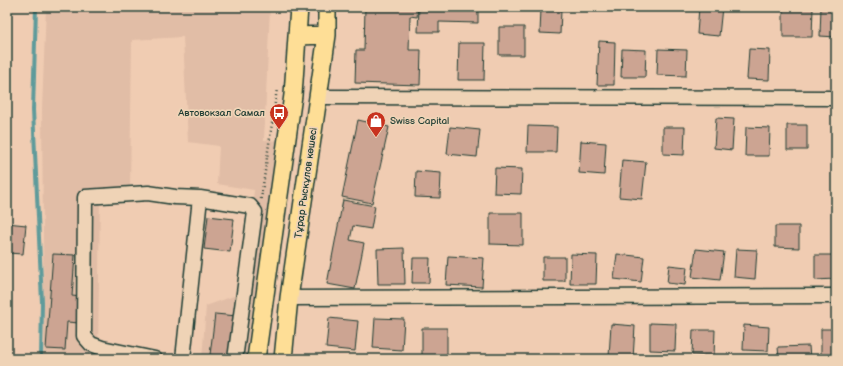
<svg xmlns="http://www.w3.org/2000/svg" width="843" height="366" font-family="'Balsamiq Sans',sans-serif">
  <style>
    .built { fill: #e1bda6 }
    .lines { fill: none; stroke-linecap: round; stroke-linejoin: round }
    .stream { stroke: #5f9b9b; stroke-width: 4 }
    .building { fill: #cca492; stroke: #1f3d34 }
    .minor-casing { stroke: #1f3d34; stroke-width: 17 }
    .major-casing { stroke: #1f3d34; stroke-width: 20 }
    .path { stroke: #1f3d34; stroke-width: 2.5; stroke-dasharray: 1 3; stroke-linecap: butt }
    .minor { stroke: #efd3b6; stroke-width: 14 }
    .major { stroke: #fede96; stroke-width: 17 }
    .labels { text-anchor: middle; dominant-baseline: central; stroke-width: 3.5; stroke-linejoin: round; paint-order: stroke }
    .poi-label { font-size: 10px; fill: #1f3d34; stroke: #efd3b6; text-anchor: end }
    .street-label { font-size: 10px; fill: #1f3d34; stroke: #efd3b6 }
  </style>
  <rect width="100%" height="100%" fill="#f0ccb2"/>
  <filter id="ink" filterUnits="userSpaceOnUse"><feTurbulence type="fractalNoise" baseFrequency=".025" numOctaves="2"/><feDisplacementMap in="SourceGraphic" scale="8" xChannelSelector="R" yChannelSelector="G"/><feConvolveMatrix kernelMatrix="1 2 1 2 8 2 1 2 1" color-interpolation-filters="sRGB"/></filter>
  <g filter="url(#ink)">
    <path class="built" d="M46 7H270L264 140 279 141 255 359H202L206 306 242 293 254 190 217 184 219 146 188 142 183 37 132 40 130 190 100 192 98 359H44L42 109Z"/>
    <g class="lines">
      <path class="stream" d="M36 7 33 110 42 302 41 359"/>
    </g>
    <path class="building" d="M365 7H418L417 17 410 16 409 50H421L420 85 355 83 356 50H364Z
      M419 7H478V23L439 22V32H418Z
      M699 7H722L719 36 697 34Z
      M783 7H813L812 37H783Z
      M821 7H836V37L820 36Z
      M541 9 561 10 560 34 540 33Z
      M499 27H524V55H499Z
      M599 41 615 42 614 85H597Z
      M459 43H485L484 80H458Z
      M622 49 646 50 645 77H621Z
      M658 49 687 50 686 76 657 75Z
      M749 49 770 50 769 80 747 79Z
      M716 118 734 119 732 150 714 148Z
      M358 120 389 127 372 203 342 197Z
      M787 125H807V150H787Z
      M528 126 557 127 556 152H527Z
      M450 127 480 130 477 157 447 154Z
      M663 127H685L684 155 663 154Z
      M746 127 770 128 769 156H745Z
      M581 141 606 143 604 175 579 173Z
      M622 160 646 162 642 199 619 197Z
      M495 168 522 169 521 194 494 193Z
      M416 171 441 173 440 198 415 197Z
      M343 200 375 206 371 229 353 226 350 240 364 243 355 289 327 284Z
      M490 213H523V245L490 244Z
      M208 216 234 219 230 252 204 249Z
      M7 223 26 225 23 254 7 253Z
      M775 226H799V248L775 247Z
      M404 248 405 284H378L377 249Z
      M696 249 724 252 720 280 692 277Z
      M736 249 757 250 755 279 734 277Z
      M53 254 75 255 72 296 81 297 79 323 67 322 65 350 46 349Z
      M571 254 597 255 596 284H570Z
      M617 254 644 257 641 282 614 279Z
      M815 255H835V279L815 280Z
      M448 256 484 258 482 287 446 285Z
      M543 257H565V281H543Z
      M413 258H430L429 283H412Z
      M669 265 687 267 685 285 667 283Z
      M215 314 237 316 232 357 210 355Z
      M329 318 358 321 355 351 326 348Z
      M375 318 404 319 402 350 373 348Z
      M650 323 676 324 675 351 650 350Z
      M611 324 635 326 633 359 609 357Z
      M744 325 769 327 768 351 743 350Z
      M422 328H447V359H422Z
      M821 329H836V359H821Z
      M693 330H715L714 356 692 355Z
      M809 346 810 359H779L778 347Z
      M45 357 60 359H45Z"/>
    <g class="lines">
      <defs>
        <path id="minor" d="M318 97 836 98
          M200 198 250 206 255 212 235 359
          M289 298 836 296
          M155 359 102 348 91 344 84 336 85 197 148 193 175 197 200 198 183 359"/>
        <path id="major" d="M297 36 327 35
          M256 359 293 95 299 7
          M283 359 289 298 327 35V7"/>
      </defs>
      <use href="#minor" class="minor-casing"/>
      <use href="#major" class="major-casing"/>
      <path class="path" d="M261 199 277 89"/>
      <use href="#minor" class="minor"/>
      <use href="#major" class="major"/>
    </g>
  </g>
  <defs>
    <symbol id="bus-pin" viewBox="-11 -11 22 30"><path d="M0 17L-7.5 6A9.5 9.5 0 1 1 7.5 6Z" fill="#c8321e" stroke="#efd3b6"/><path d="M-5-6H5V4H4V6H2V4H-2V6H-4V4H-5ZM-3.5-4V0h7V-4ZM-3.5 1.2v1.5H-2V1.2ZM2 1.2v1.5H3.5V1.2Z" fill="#fff"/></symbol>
    <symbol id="shop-pin" viewBox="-11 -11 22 30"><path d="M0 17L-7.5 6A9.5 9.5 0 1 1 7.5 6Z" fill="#c8321e" stroke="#efd3b6"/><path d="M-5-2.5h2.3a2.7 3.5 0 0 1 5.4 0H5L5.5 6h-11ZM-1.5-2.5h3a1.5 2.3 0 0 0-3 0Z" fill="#fff"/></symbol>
  </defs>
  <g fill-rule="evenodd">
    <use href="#bus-pin" x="268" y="102" width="22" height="30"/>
    <use href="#shop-pin" x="365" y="110" width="22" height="30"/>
  </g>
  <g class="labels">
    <g class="poi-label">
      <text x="265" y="113">Автовокзал Самал</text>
      <text x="390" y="121" text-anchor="start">Swiss Capital</text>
    </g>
    <g class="street-label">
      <text transform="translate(306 183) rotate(-82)">Тұрар Рыскұлов көшесі</text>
    </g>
  </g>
  <rect width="843" height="366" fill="none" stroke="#efd3b6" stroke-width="24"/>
  <rect x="12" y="12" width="819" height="342" fill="none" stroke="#1f3d34" stroke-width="1.5" filter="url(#ink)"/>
</svg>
